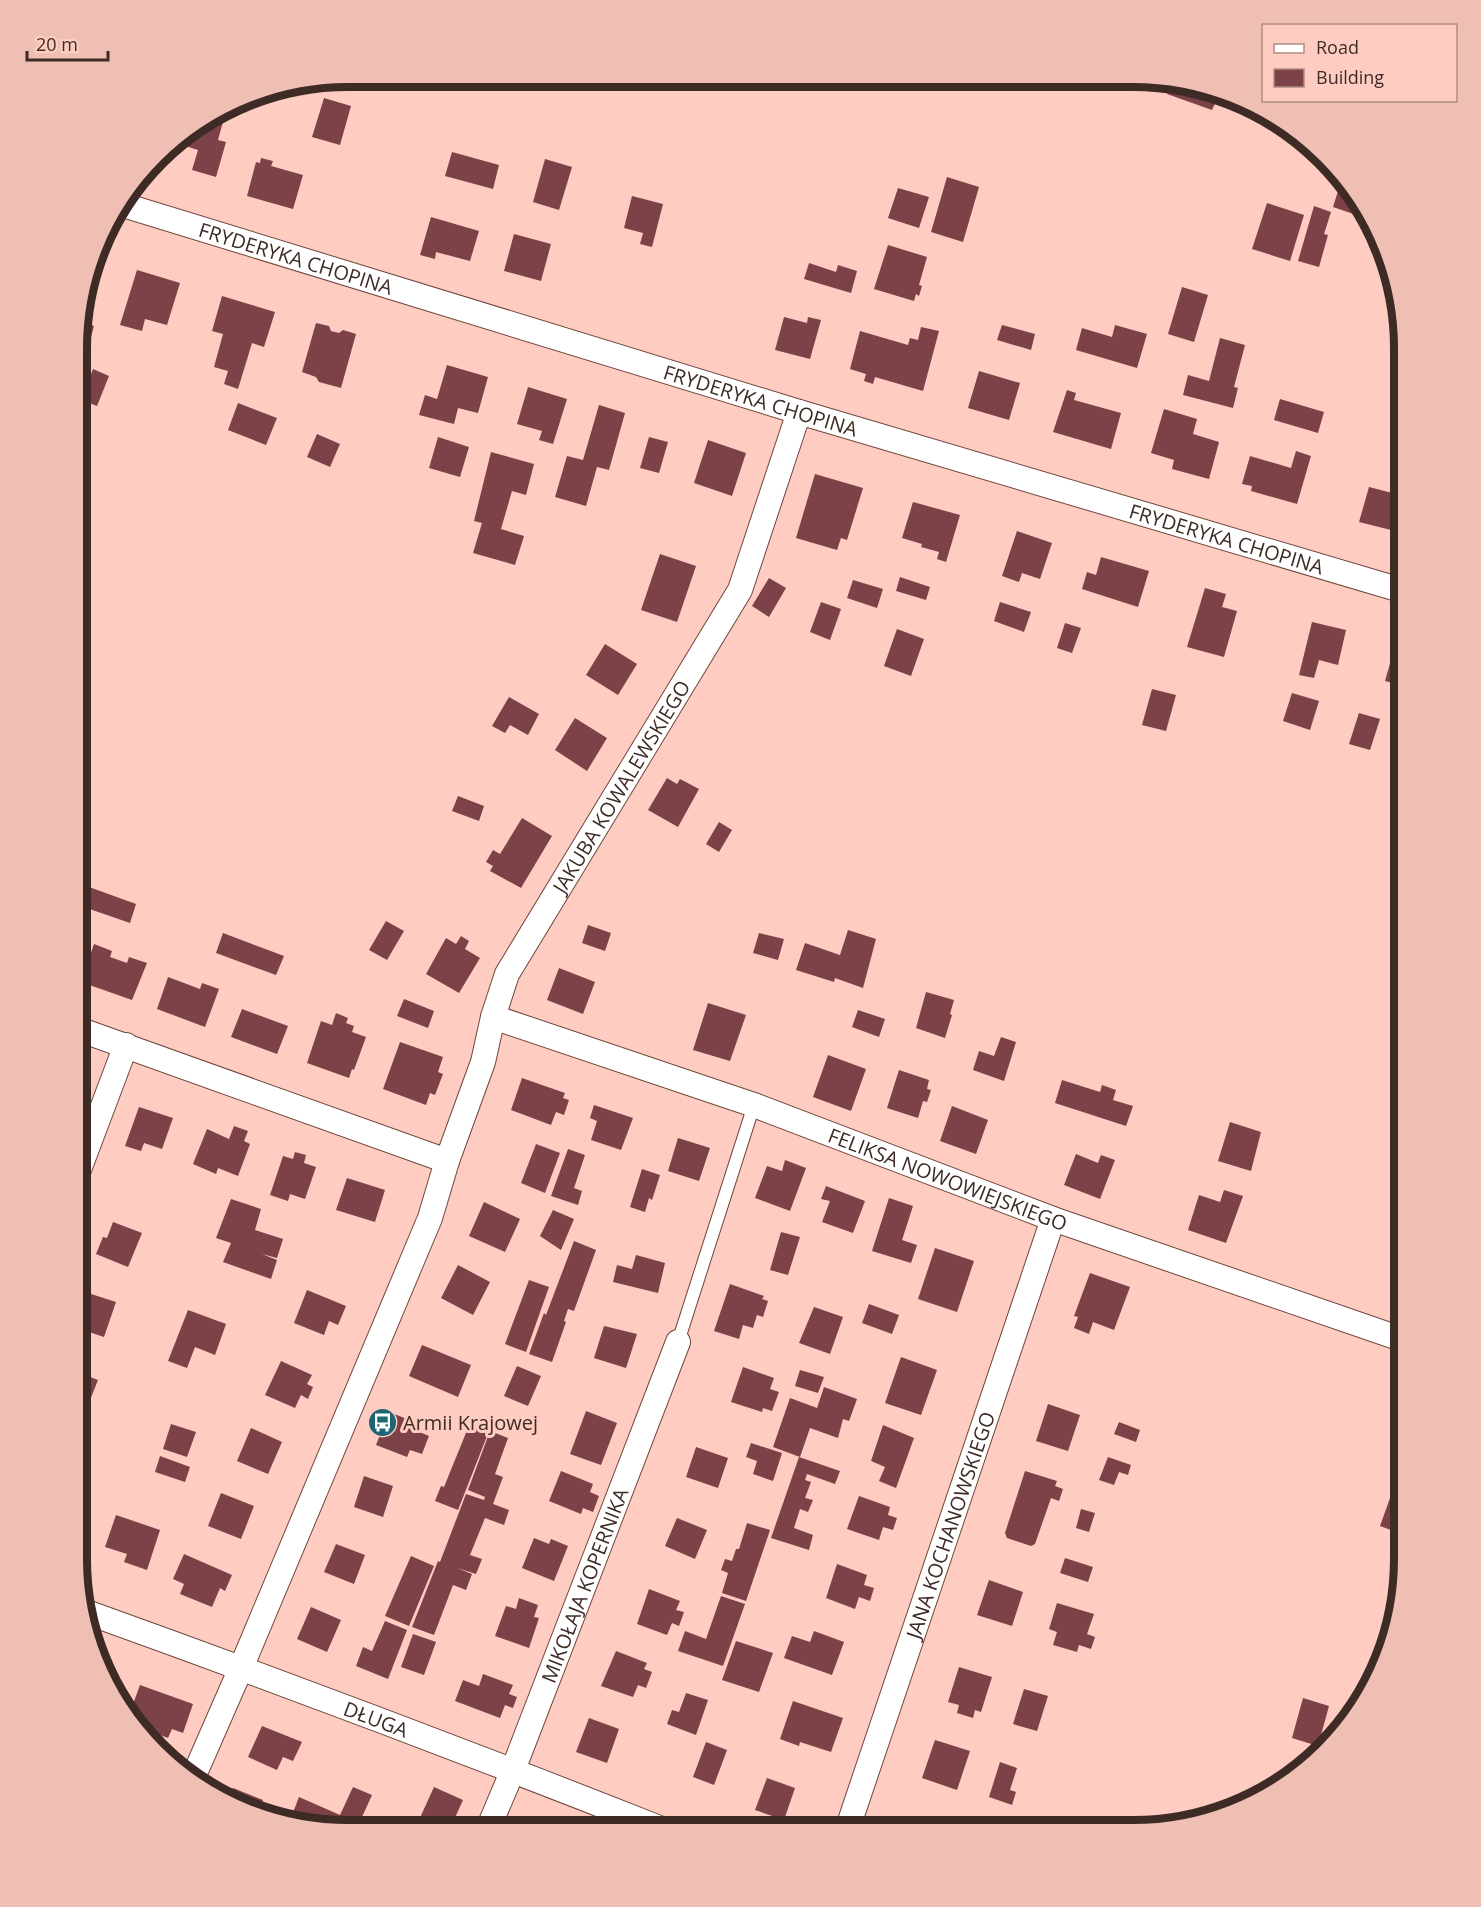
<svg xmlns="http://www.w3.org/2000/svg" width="1481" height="1907" font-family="'Open Sans',sans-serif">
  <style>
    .building { fill: #7c4248 }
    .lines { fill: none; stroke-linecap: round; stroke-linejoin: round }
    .lane-casing { stroke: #70473d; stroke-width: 14 }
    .street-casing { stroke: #70473d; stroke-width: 26 }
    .lane { stroke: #fff; stroke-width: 12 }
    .street { stroke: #fff; stroke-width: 24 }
    .labels { text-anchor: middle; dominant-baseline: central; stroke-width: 6; stroke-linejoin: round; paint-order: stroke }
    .street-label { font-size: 20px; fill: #3e2b26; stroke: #feccc0 }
    .poi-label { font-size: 20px; fill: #3e2b26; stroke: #feccc0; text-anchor: start }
    .rim { fill: none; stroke: #3e2b26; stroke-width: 8 }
  </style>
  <rect width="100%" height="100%" fill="#feccc0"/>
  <path class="building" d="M1172 80 1220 93 1212 110 1167 94Z
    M324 98 351 106 340 145 312 137Z
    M1247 104H1248L1282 123 1274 131Z
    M226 111 218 140 226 142 216 177 192 170 198 150 176 143 177 139Z
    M452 152 499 165 493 189 445 176Z
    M261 158 273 161 271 166 303 175 293 209 247 196 256 162 260 163Z
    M545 159 572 167 559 210 533 202Z
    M947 177 979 187 963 242 931 232Z
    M898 188 929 197 919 228 888 218Z
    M1338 191 1350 195 1366 215 1365 218 1333 207Z
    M632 196 663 204 652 247 640 244 643 233 624 228Z
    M1267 203 1304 215 1290 261 1252 249Z
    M1314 206 1331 212 1324 234 1328 235 1319 267 1298 261Z
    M431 217 479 231 470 261 436 252 435 259 420 255Z
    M514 234 551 244 541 281 504 271Z
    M888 245 927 257 919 285 922 286 919 296 916 294 914 301 874 289Z
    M97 259 102 260 87 307 81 305Z
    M809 263 836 272 838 265 857 271 851 293 804 279Z
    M137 270 180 283 167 325 145 319 142 331 120 325Z
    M1182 287 1208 295 1194 342 1168 334Z
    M222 296 275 312 264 347 252 343 238 389 224 384 228 371 214 367 223 334 212 331Z
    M784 317 807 323 808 317 821 320 810 359 775 350Z
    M82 322 94 326 87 352 79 350V325H81Z
    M316 323 329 326 331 331 339 333 343 330 356 334 341 388 319 382 316 377 302 372Z
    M1002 325 1035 334 1031 350 997 340Z
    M1115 325 1147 334 1137 368 1076 350 1082 328 1112 337Z
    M921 327 939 331 923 391 875 377 873 384 864 381 866 374 850 369 860 331 908 345 910 338 918 340Z
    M1220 338 1245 345 1234 387 1238 388 1233 408 1183 395 1188 375 1209 381Z
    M447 365 488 377 478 413 458 408 454 424 419 415 425 395 437 399Z
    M93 369 109 376 97 406 81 400Z
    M979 371 1020 383 1009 420 968 408Z
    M528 387 567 399 553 444 539 440 542 431 517 424Z
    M1067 390 1076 393 1074 400 1121 413 1111 449 1053 432Z
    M1280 399 1324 412 1318 433 1274 420Z
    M238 403 277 418 266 445 228 430Z
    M599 405 625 413 609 470 597 467 586 506 555 497 567 456 583 460Z
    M1164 409 1197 419 1193 434 1219 442 1209 479 1172 469 1174 460 1151 453Z
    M1404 418V445L1397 443Z
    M317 434 340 444 330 467 307 457Z
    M438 437 469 447 460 477 429 468Z
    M649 437 668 442 659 473 640 468Z
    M708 440 746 453 732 496 694 483Z
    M1296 451 1311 456 1297 504 1251 491 1252 486 1242 484 1250 456 1291 468Z
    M491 452 534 464 526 495 512 491 501 529 524 536 515 565 473 553 482 523 474 521Z
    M815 474 863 488 847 540 841 538 837 550 796 538Z
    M1369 487 1404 496 1403 533 1359 522Z
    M913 502 960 515 946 562 937 559 939 552 921 547 922 544 902 538Z
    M1017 531 1052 543 1040 579 1022 573 1019 582 1002 576Z
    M660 554 696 566 677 622 641 610Z
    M1101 557 1149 571 1138 607 1082 589 1087 572 1096 575Z
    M900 577 930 587 926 600 896 591Z
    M769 578 786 588 769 617 752 606Z
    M853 580 883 589 877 608 847 598Z
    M1205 588 1226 594 1222 607 1237 611 1224 657 1187 647Z
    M821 602 841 609 830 640 810 632Z
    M1000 602 1031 612 1024 632 994 621Z
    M1312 622 1346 630 1338 665 1319 660 1314 678 1299 675Z
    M1065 623 1081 628 1072 653 1057 648Z
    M897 629 924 639 911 676 884 666Z
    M605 644 637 664 618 695 586 675Z
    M1395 646 1404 649V686L1385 681Z
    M1152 689 1176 695 1166 731 1142 725Z
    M1292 693 1319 701 1310 730 1283 721Z
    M509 697 539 714 528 735 510 725 505 733 492 726Z
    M1359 713 1380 719 1370 750 1349 744Z
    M575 718 607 738 587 771 555 750Z
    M667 778 677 784 680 779 699 789 678 827 648 810Z
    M458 796 484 806 479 821 452 811Z
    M522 818 552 836 521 888 490 871 493 866 486 862 493 850 500 854Z
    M719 822 732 830 719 852 706 844Z
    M78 883 136 904 130 923 78 905Z
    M386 921 404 931 387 960 369 950Z
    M588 925 611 933 605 951 582 943Z
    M848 930 876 939 863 988 835 978 834 982 796 970 805 943 840 955Z
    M223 933 284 956 276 975 216 953Z
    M759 933 784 939 778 960 753 953Z
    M461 936 469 941 465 949 480 958 459 993 426 974 446 938 456 944Z
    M94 944 112 951 110 957 127 963 129 957 147 963 132 1000 81 982Z
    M559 968 595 982 583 1014 547 1000Z
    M168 977 200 989 202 983 219 989 205 1027 157 1009Z
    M926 992 954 1000 950 1014 952 1015 945 1038 916 1028Z
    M404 999 434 1011 428 1028 397 1016Z
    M708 1003 746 1015 730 1061 693 1050Z
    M242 1009 288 1026 277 1054 231 1037Z
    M858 1010 885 1019 879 1037 852 1027Z
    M336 1013 348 1018 346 1023 354 1026 352 1032 366 1037 354 1070 352 1069 349 1078 307 1063 321 1021 332 1025Z
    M1001 1037 1016 1042 1004 1081 973 1070 979 1051 994 1056Z
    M400 1042 443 1057 438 1072 443 1074 435 1095 430 1093 426 1105 383 1089Z
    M828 1055 866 1069 851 1111 813 1097Z
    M899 1070 929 1080 927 1089 931 1090 927 1102 923 1101 918 1118 887 1108Z
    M522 1078 565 1093 563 1098 569 1100 564 1115 556 1112 551 1125 511 1110Z
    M1062 1080 1100 1092 1102 1085 1116 1090 1113 1100 1133 1106 1126 1126 1055 1103Z
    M594 1105 633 1118 621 1150 591 1140 597 1121 590 1118Z
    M952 1106 988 1120 976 1154 940 1141Z
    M139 1107 173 1118 162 1149 144 1143 141 1151 125 1146Z
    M1230 1122 1261 1132 1251 1171 1218 1161Z
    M234 1126 248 1131 244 1141 250 1144 238 1176 218 1168 216 1174 193 1164 207 1129 229 1139Z
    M678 1138 710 1148 699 1181 668 1171Z
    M536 1144 560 1153 545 1193 521 1183Z
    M568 1149 585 1155 574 1188 582 1191 578 1205 551 1196Z
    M295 1152 306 1155 304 1163 316 1167 305 1199 290 1194 288 1201 270 1195 283 1156 293 1159Z
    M1076 1154 1098 1163 1101 1155 1115 1160 1100 1199 1064 1185Z
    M785 1160 806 1168 790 1211 755 1198 767 1166 782 1171Z
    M642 1169 660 1175 652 1200 649 1198 645 1212 630 1207Z
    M347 1178 385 1190 375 1222 336 1210Z
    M826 1186 865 1201 853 1233 822 1222 830 1201 821 1199Z
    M1224 1190 1243 1196 1226 1243 1188 1230 1199 1195 1220 1202Z
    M889 1198 913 1206 902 1240 917 1245 911 1263 872 1251Z
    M231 1199 261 1209 255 1230 283 1239 277 1258 262 1254 277 1260 271 1279 223 1262 231 1243 216 1238Z
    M484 1202 520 1219 505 1252 469 1236Z
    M553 1210 574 1219 561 1250 540 1236Z
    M113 1222 142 1233 128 1267 96 1254 103 1237 107 1238Z
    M781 1232 800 1237 788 1275 770 1270Z
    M574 1241 596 1250 574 1311 568 1309 564 1321 566 1322 552 1362 529 1354 544 1313 546 1315Z
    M935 1248 974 1261 957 1312 918 1299Z
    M636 1255 665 1263 658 1293 613 1282 617 1265 632 1269Z
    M458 1265 490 1282 473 1315 441 1298Z
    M1090 1273 1130 1287 1114 1330 1093 1322 1089 1334 1074 1328 1078 1317 1074 1316Z
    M529 1280 549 1287 526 1352 505 1344Z
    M730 1284 764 1296 762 1299 768 1301 763 1317 757 1315 753 1328 743 1325 739 1339 714 1331Z
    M307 1290 346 1306 338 1325 329 1321 324 1335 294 1323Z
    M88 1293 116 1302 104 1337 77 1328V1312L79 1308 82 1309Z
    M869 1304 899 1315 892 1334 862 1323Z
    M814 1307 843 1317 830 1354 799 1343Z
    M188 1310 226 1324 215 1355 195 1347 187 1368 168 1361Z
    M604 1326 637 1334 626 1368 594 1358Z
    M422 1345 471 1365 458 1397 409 1376Z
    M901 1357 937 1370 921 1415 885 1403Z
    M281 1361 312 1375 307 1384 313 1387 308 1399 301 1395 295 1408 265 1395Z
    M517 1366 541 1376 528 1406 504 1396Z
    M743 1367 774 1378 770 1389 779 1392 772 1411 763 1408 762 1412 731 1402Z
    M800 1370 824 1377 818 1393 795 1386Z
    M77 1372 98 1380 84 1415 77 1412Z
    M824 1387 857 1399 849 1421 843 1419 838 1438 810 1428 800 1457 773 1447 790 1398 817 1408Z
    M1048 1404 1080 1415 1068 1451 1036 1441Z
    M586 1411 617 1423 601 1465 570 1454Z
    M389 1412 420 1424 417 1431 429 1436 422 1454 410 1450 407 1457 376 1445Z
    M1119 1422 1140 1430 1136 1442 1114 1434Z
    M470 1423 489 1431 458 1510 435 1501 441 1486 444 1487Z
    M171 1424 196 1432 187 1457 163 1449Z
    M883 1425 914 1438 896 1488 879 1481 885 1467 871 1461Z
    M251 1428 282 1442 268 1474 237 1461Z
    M490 1431 508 1438 495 1474 503 1477 493 1504 509 1510 504 1525 485 1518 470 1555 482 1559 476 1574 457 1568 472 1574 466 1590 453 1585 434 1635 412 1627 438 1561 440 1562 466 1494 484 1500 485 1497 468 1490Z
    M77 1442 85 1445 77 1466Z
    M751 1443 782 1453 773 1481 753 1474 757 1461 746 1457Z
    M696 1447 728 1458 718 1488 686 1477Z
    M160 1456 190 1467 185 1482 155 1472Z
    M799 1457 840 1471 835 1484 807 1474 805 1480 811 1482 805 1498 813 1500 808 1512 800 1509 794 1528 813 1535 809 1550 771 1538Z
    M1108 1457 1131 1465 1128 1475 1119 1472 1114 1485 1099 1480Z
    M1400 1470 1404 1471V1518L1399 1533 1380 1526Z
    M561 1471 593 1484 590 1492 599 1496 593 1512 583 1508 581 1514 549 1501Z
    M1025 1471 1057 1481 1055 1486 1063 1489 1059 1501 1051 1498 1035 1544 1031 1546 1007 1538 1005 1533Z
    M364 1476 393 1486 383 1517 354 1507Z
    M221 1493 254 1506 241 1539 208 1526Z
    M859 1496 890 1507 888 1515 897 1518 893 1530 883 1527 879 1540 847 1529Z
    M1081 1509 1095 1513 1089 1532 1076 1528Z
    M116 1515 160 1530 147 1570 124 1562 127 1554 105 1547Z
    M677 1518 707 1530 695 1559 665 1546Z
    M747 1523 770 1530 746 1601 722 1593 728 1573 721 1570 725 1559 732 1561 736 1549H739Z
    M534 1538 549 1544 551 1539 568 1546 554 1581 522 1568Z
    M336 1544 365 1555 354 1584 324 1572Z
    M184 1554 232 1575 225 1591 220 1588 212 1607 180 1594 184 1584 173 1579Z
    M411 1556 434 1566 409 1626 385 1616Z
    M1065 1558 1093 1567 1088 1582 1060 1573Z
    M837 1564 867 1575 864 1585 874 1588 870 1601 859 1597 855 1609 826 1598Z
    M989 1580 1023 1592 1012 1626 977 1615Z
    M649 1589 680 1601 676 1610 684 1612 679 1626 672 1623 667 1635 637 1624Z
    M721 1596 745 1604 723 1666 678 1651 685 1631 706 1639Z
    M519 1598 538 1605 534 1617 539 1618 529 1648 495 1636 506 1606 516 1609Z
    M1057 1603 1094 1614 1087 1634 1095 1637 1091 1649 1079 1645 1077 1652 1053 1645 1057 1632 1049 1629Z
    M311 1607 341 1620 327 1652 297 1639Z
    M385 1621 407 1630 388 1679 356 1666 363 1647 372 1651Z
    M814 1631 844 1642 832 1675 784 1658 792 1636 810 1642Z
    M413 1634 436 1642 424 1675 401 1667Z
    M736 1641 773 1653 759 1692 722 1680Z
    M616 1651 647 1663 644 1669 652 1672 646 1688 638 1685 633 1697 601 1686Z
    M959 1667 992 1677 981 1712 975 1710 973 1718 957 1713 959 1705 948 1702Z
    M483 1674 513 1685 509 1694 517 1697 513 1708 505 1705 500 1718 455 1701 463 1680 479 1686Z
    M140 1685 193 1704 183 1733 172 1729 168 1738 136 1726 129 1715Z
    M1024 1689 1048 1696 1037 1731 1013 1724Z
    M686 1693 708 1700 696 1735 667 1724 672 1710 679 1712Z
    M1303 1698 1329 1706 1318 1746 1292 1738Z
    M793 1701 843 1718 831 1752 800 1742 799 1746 780 1739Z
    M589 1718 619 1729 607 1763 576 1752Z
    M262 1726 302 1742 293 1761 283 1757 277 1770 248 1757Z
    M935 1740 970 1751 957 1790 922 1778Z
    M706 1742 727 1750 714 1785 693 1777Z
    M1000 1762 1017 1768 1010 1790 1016 1792 1012 1805 989 1797Z
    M767 1778 795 1788 784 1820 755 1810Z
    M353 1787 372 1795 357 1828H321L292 1815 299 1797 340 1815Z
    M434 1787 463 1800 450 1829H438L419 1820Z
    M233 1788 263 1800 260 1808 229 1797Z
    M899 1820 927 1830H896Z"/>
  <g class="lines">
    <defs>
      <path id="lane" d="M678 1342 754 1105"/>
      <g id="street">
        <path id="s1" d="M120 204 799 412 1404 591"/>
        <path id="s2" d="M493 1017 754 1105 1053 1219 1404 1340"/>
        <path d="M78 1029 447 1161"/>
        <path d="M77 1175 126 1045"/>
        <path id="s3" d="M89 1613C281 1682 472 1754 662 1829"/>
        <path id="s4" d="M192 1780 241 1668 430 1218 447 1161 483 1062 493 1017 507 974 740 590 799 412"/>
        <path id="s5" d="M488 1829 513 1770 678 1342"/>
        <path id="s6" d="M847 1830 1053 1219"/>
      </g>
    </defs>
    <use href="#lane" class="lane-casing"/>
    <use href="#street" class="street-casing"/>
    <use href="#lane" class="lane"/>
    <use href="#street" class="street"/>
  </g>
  <defs>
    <symbol id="bus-disc" viewBox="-11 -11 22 22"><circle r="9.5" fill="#1e6674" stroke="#feccc0"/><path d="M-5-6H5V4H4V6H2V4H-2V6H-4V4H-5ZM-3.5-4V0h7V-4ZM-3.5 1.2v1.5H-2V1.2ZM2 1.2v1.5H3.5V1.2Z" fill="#fff"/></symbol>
  </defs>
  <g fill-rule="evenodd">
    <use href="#bus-disc" x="366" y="1406" width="33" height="33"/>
  </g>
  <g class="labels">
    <g class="street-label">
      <text stroke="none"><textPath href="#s1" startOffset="184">FRYDERYKA CHOPINA</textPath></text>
      <text stroke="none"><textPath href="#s1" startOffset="670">FRYDERYKA CHOPINA</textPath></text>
      <text stroke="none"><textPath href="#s1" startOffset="1156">FRYDERYKA CHOPINA</textPath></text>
      <text stroke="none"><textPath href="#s4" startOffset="1086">JAKUBA KOWALEWSKIEGO</textPath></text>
      <text stroke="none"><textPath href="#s2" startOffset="483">FELIKSA NOWOWIEJSKIEGO</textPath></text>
      <text stroke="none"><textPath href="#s6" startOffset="322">JANA KOCHANOWSKIEGO</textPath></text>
      <text stroke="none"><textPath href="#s5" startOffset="262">MIKOŁAJA KOPERNIKA</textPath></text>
      <text stroke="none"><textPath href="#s3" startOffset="306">DŁUGA</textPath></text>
    </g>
    <g class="poi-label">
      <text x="403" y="1422">Armii Krajowej</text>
    </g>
  </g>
  <path d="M0 0H1481V1907H0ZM348 87H1133A261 261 0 0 1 1394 348V1559A261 261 0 0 1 1133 1820H348A261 261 0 0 1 87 1559V348A261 261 0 0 1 348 87Z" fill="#efbfb4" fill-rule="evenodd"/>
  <path class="rim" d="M348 87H1133A261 261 0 0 1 1394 348V1559A261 261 0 0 1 1133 1820H348A261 261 0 0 1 87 1559V348A261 261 0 0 1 348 87Z"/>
  <rect x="1262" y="24" width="195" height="78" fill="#feccc0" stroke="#b18c82" stroke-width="1.5"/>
  <rect x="1274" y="44" width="30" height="9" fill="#ffffff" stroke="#b18c82" stroke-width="1.5"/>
  <text x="1316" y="54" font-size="18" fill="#3e2b26">Road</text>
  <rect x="1274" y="69" width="30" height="18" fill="#7c4248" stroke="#b18c82" stroke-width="1.5"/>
  <text x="1316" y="84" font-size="18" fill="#3e2b26">Building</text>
  <path d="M27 51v9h81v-9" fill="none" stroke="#3e2b26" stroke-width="3"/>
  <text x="36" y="51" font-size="18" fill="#3e2b26" stroke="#feccc0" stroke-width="4.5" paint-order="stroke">20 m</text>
</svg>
